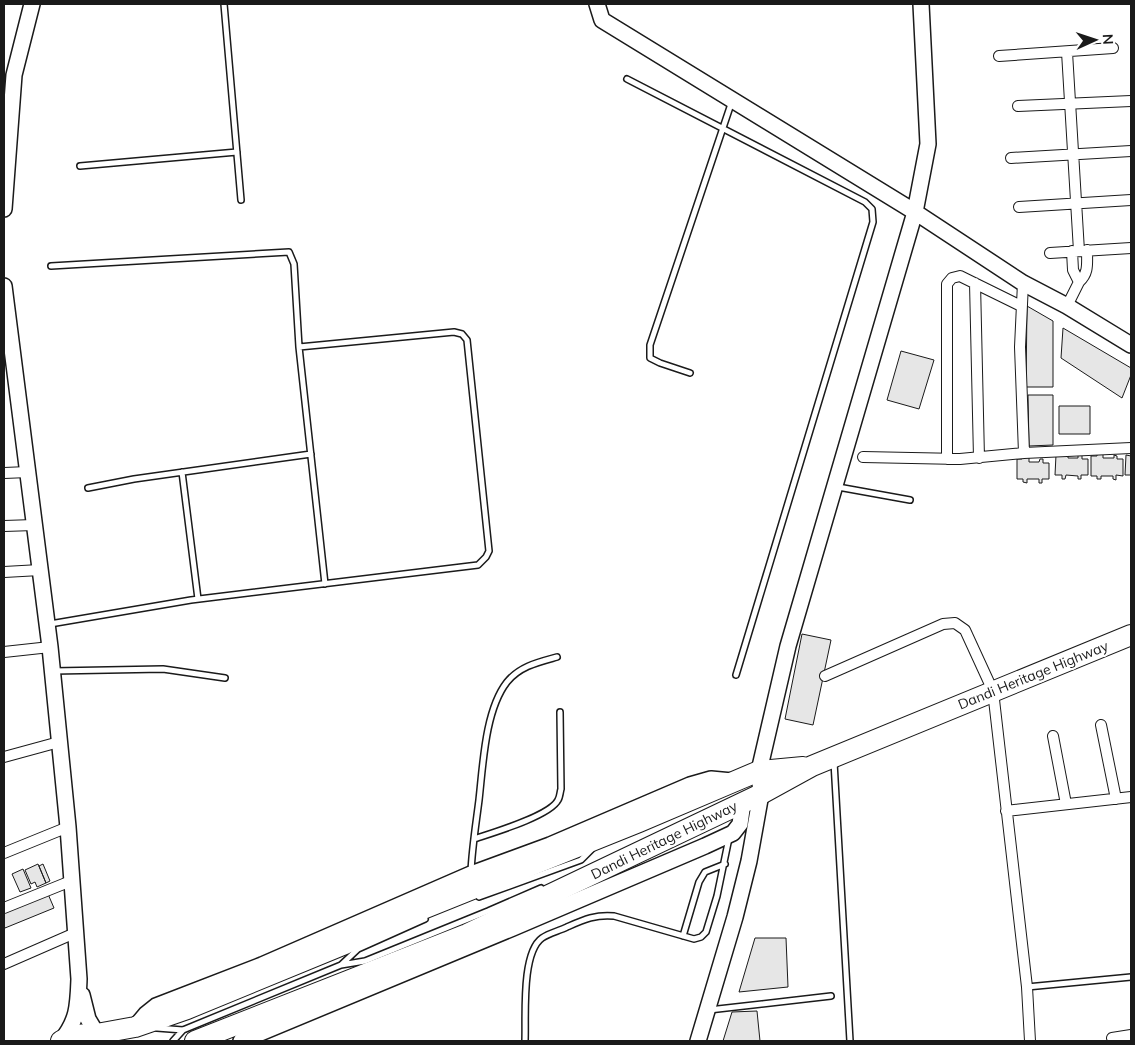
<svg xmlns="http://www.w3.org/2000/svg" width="1135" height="1045" font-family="Mulish,sans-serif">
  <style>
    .building { fill: #e6e6e6; stroke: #1a1a1a }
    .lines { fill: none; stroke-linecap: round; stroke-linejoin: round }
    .lane-casing { stroke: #1a1a1a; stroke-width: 8 }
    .street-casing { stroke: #1a1a1a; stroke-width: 12 }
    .secondary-casing { stroke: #1a1a1a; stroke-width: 18 }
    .highway-casing { stroke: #1a1a1a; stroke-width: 22 }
    .lane { stroke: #fff; stroke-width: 5 }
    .street { stroke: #fff; stroke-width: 10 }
    .secondary { stroke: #fff; stroke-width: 15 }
    .highway { stroke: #fff; stroke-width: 20 }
    .labels { text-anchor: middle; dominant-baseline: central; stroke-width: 4; stroke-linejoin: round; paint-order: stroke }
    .street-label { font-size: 14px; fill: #1a1a1a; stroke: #fff }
  </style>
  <rect width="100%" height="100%" fill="#fff"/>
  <path class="building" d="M1027 306 1053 321V387H1026Z
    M1063 328 1131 368V375L1122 398 1061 358Z
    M901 351 934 360 919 409 887 400Z
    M1028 395H1053V445L1029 446Z
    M1059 406H1090V434H1059Z
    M1131 453V475H1125L1126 455 1131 456Z
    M1068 454V458H1078V455H1082V459H1088V475H1081V479H1078V476L1066 475 1065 479H1062V475H1055L1056 455Z
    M1097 454H1103V458H1114V455L1117 456V459H1123V476L1116 475V480L1113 479V476H1101V479H1097V476H1091V456H1097Z
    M1022 457H1029V462H1039L1040 459H1043V463H1049V479H1042V483H1039V479H1027V483L1023 482V479H1017V459H1022Z
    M802 634 831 640 813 725 785 719Z
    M38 864 46 883 37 887 35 882 31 884 25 870Z
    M43 864 50 881 46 883 39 866Z
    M23 869 31 888 20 892 12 874Z
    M45 887 54 908 5 928 4 925V905Z
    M755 938H786L788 987 739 992Z
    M757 1011 760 1041H723L732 1012Z"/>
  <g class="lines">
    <defs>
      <path id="lane" d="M224 4 241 200
        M627 79 865 202 872 209 873 222 736 675
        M80 166 237 152
        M51 266 289 252 294 264 299 347 325 584
        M690 373 660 363 650 358V345L732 101
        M182 472 198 599
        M838 487 910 500
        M88 488 134 479 311 454
        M50 624 191 600 478 565 486 557 489 551 467 340 462 334 454 332 299 347
        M53 671 163 669 225 678
        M834 762 850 1041
        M474 839C492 833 550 816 558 800 560 797 560 792 561 789L560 712
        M471 872C472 848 476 824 479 800 483 765 485 710 507 682 520 666 539 662 557 657
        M479 897 581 860 592 849
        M683 936 699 882 705 872 725 864
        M341 965 358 949 425 919
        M1027 987 1131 977
        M709 1010 831 996
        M157 1028 183 1030 341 965 365 961 488 911 541 888
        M173 1041 183 1030
        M525 1041C526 1017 521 953 542 938 549 933 559 931 567 927 583 920 596 914 614 916L694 939 701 937 706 932 717 896 729 838"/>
      <path id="street" d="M1067 52 1079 251
        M999 56 1113 48
        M1018 106 1131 101
        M1011 158 1131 151
        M1019 207 1131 200
        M1050 253 1131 248
        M1079 282C1089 273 1087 264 1087 250
        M975 283 979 458
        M1023 283 1020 347 1024 453
        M1067 306 1079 282 1073 270 1072 251
        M863 457 960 459 1024 453 1131 448
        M947 459V284L952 278 960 276 1021 306
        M4 473 28 472
        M4 526 34 525
        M4 572 40 570
        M4 652 50 647
        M825 676 943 624 955 623 965 630 993 691 1027 987 1030 1041
        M1101 725 1116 799
        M1053 736 1066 804
        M4 757 59 742
        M1006 811 1131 797
        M4 853 68 827
        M4 908 71 881
        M4 964 75 933
        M1112 1038 1131 1035"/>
      <path id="secondary" d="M597 4 602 20 915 212 1023 283 1067 306 1131 345
        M4 209 14 75 32 4
        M4 286 50 647 68 827 79 979C78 1005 78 1020 61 1041
        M82 995 88 1019 97 1034
        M136 1026 146 1014 156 1006 262 965 471 874 550 845 690 785 711 779 732 781
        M241 1041 513 928 705 846 733 833 740 824 743 802
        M698 1041 735 917 749 861 761 794 759 771 788 646 915 212 928 144 921 4"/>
      <path id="highway" d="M91 1035 135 1027 187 1009 345 944 398 919 639 822 759 771 803 767
        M61 1041C75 1033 88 1032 101 1041
        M195 1041 467 934 761 794 812 766 1131 635"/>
    </defs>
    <use href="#lane" class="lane-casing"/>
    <use href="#street" class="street-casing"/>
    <use href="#secondary" class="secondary-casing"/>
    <use href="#highway" class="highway-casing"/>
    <use href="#lane" class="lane"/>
    <use href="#street" class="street"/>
    <use href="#secondary" class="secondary"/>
    <use href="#highway" class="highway"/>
  </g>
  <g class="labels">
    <g class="street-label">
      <text transform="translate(1033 675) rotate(-22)">Dandi Heritage Highway</text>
      <text transform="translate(664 840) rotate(-26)">Dandi Heritage Highway</text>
    </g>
  </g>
  <rect width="1135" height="1045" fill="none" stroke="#1a1a1a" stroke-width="10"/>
  <g transform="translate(1095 40) rotate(87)" stroke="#ffffff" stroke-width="4" paint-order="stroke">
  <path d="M0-4L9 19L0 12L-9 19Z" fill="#1a1a1a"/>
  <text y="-8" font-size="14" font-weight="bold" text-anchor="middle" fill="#1a1a1a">N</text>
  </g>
</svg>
